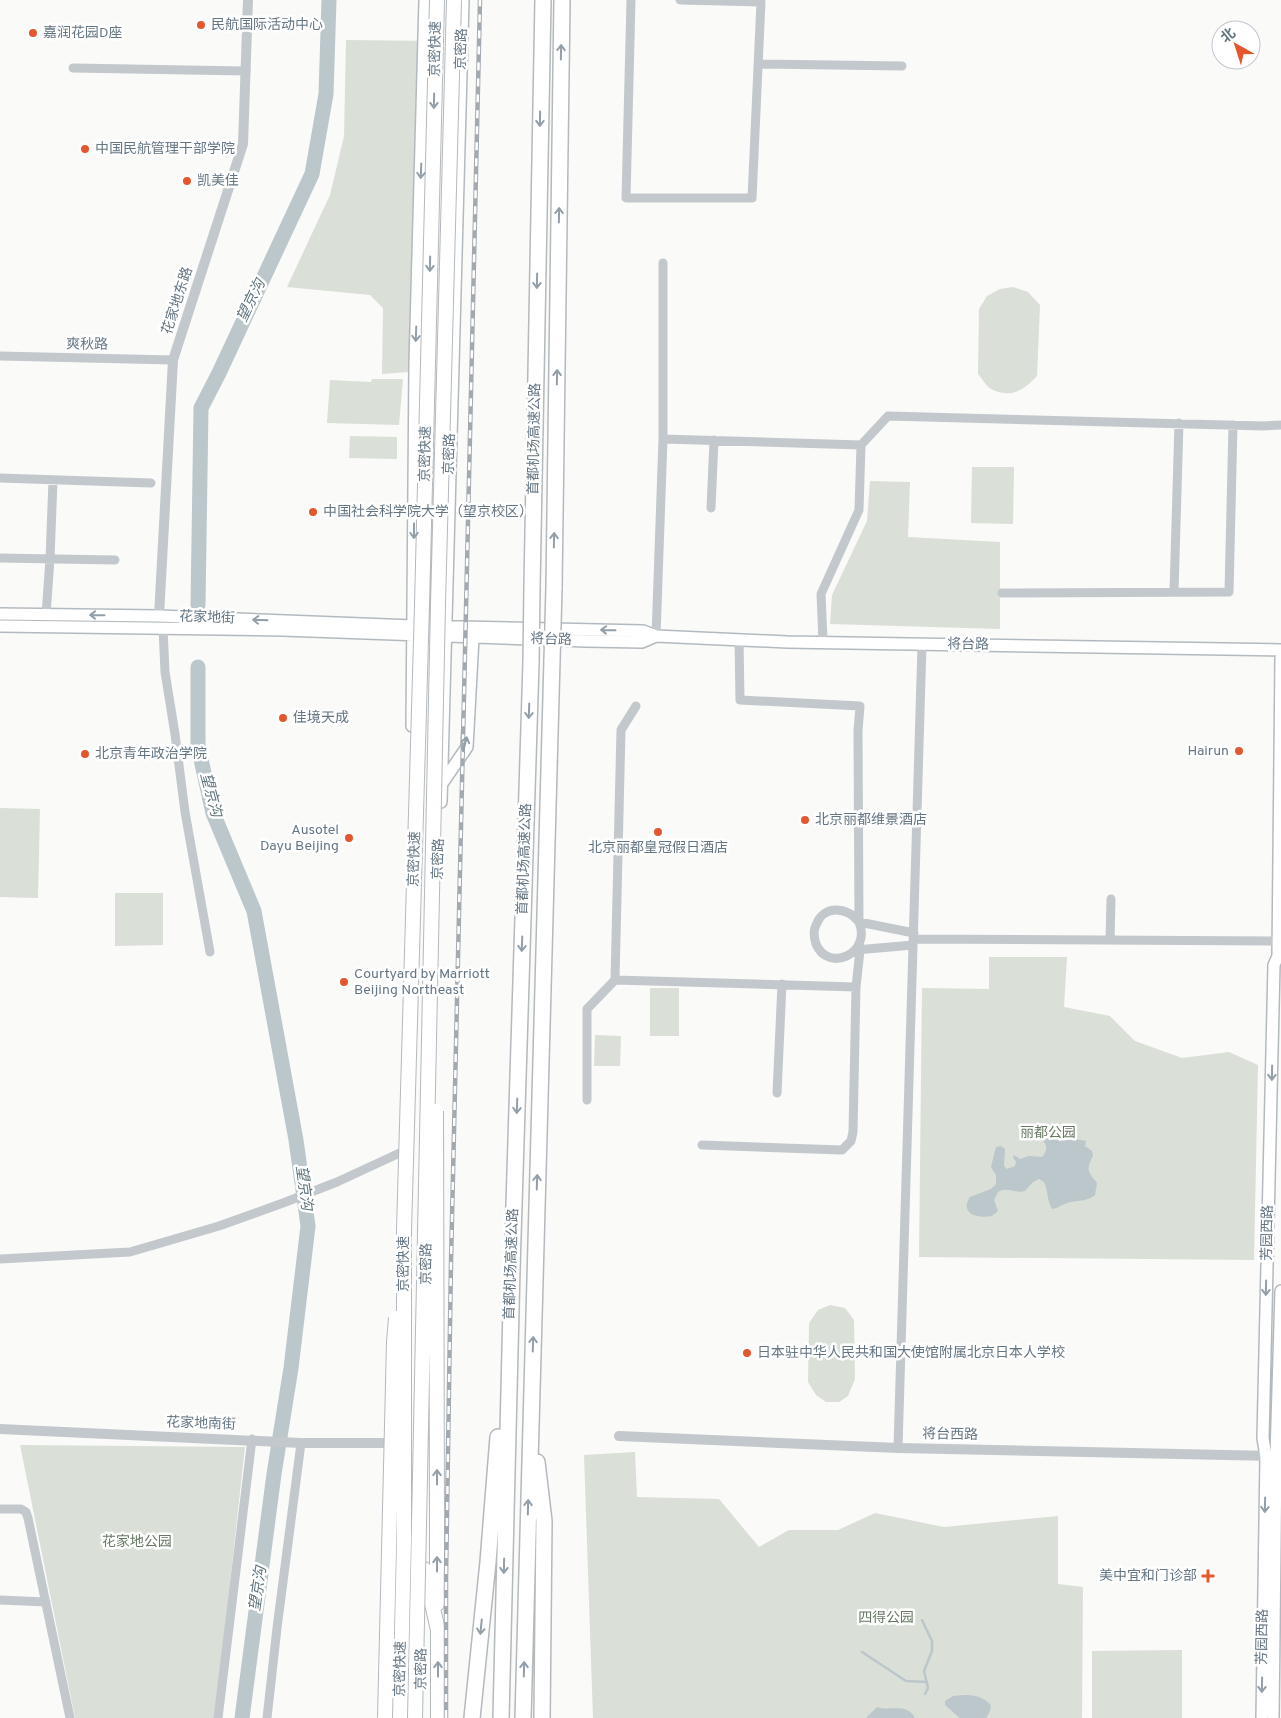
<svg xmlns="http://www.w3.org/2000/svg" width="1281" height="1718" font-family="Overpass,'Noto Sans SC',sans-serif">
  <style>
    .green { fill: #dadfd7 }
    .water { fill: #bbc7cb }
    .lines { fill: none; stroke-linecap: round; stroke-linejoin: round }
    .stream { stroke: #bbc7cb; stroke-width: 2.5 }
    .river { stroke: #bbc7cb; stroke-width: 15 }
    .secondary-casing { stroke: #b3babf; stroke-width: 14 }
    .trunk-casing { stroke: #b4b9bd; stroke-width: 16 }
    .motorway-casing { stroke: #b4b9bd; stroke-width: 18 }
    .minor { stroke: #c3c8cc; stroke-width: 9 }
    .tertiary { stroke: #c3c8cc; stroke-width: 10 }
    .secondary { stroke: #fff; stroke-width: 11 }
    .trunk { stroke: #fff; stroke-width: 14 }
    .motorway { stroke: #fff; stroke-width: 15 }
    .rail-casing { stroke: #a2aab0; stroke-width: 4.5 }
    .rail { stroke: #fff; stroke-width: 2.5; stroke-dasharray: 8; stroke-linecap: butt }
    .trunk-bridge-casing { stroke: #b4b9bd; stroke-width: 16; stroke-linecap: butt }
    .motorway-bridge-casing { stroke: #b4b9bd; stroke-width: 18; stroke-linecap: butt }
    .trunk-bridge { stroke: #fff; stroke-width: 14 }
    .motorway-bridge { stroke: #fff; stroke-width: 15 }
    .oneway { stroke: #939fa8 }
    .poi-dot { fill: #e4572e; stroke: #fff; stroke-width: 2 }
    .labels { text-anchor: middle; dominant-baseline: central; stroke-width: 5; stroke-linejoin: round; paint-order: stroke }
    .poi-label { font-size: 14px; fill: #657683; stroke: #fff; text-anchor: start }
    .street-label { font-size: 14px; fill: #657683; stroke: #fff }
    .park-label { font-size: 14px; fill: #687a64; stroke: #fff }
    .water-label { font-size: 15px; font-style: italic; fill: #60757c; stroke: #fff }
  </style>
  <rect width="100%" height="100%" fill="#fafaf8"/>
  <path class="green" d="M346 40 432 41 420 371 382 374 383 308 370 295 287 287 330 195 344 136Z
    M1013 287 1028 292 1040 305 1037 376C1024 390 1011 399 991 389 986 386 982 378 978 374L979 309 987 296 1000 289Z
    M372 379H403L399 425 327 423 330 380 371 382Z
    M350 436 397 437V459L349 458Z
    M972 467H1014L1013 524 971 523Z
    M870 481 910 482 908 537 1000 542V629L830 624 832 595 867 521Z
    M0 808 40 809 38 898 0 897Z
    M115 893H163V945L115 946Z
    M989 957H1067L1064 1007 1110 1016 1135 1041 1182 1058 1229 1052 1258 1065 1254 1260 919 1257 922 988 989 989Z
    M650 988H679V1036H650Z
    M595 1035 621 1036 620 1066H594Z
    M830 1305 845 1308 854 1320 855 1379 848 1396 839 1402H826L816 1395 808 1382 809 1323 818 1310Z
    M20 1445 245 1447 215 1718H75Z
    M635 1452 637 1497 719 1499 759 1547 789 1530H838L875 1513 944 1527 1058 1516V1584L1083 1587 1082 1718H593L584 1455Z
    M1182 1650V1718H1092V1651Z"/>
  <path class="water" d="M1039 1130 1047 1134H1057L1060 1140 1065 1137 1086 1141 1085 1146 1092 1151 1093 1156C1086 1169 1087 1171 1097 1183L1095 1195C1087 1202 1077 1200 1067 1203 1061 1205 1058 1208 1052 1209 1047 1201 1048 1190 1044 1182L1039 1179 1033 1182 1025 1191C1014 1194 1008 1186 998 1192L994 1200 998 1211 992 1216C978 1219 959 1214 970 1197L991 1189 996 1184V1175L991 1167 996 1147 1001 1146 1005 1149 1004 1166 1007 1169 1015 1166 1016 1162 1013 1157 1014 1155 1020 1159 1029 1156 1042 1157C1051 1147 1044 1142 1037 1134Z
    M964 1695C975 1695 983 1697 991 1705L990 1711 986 1718H960L945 1705V1701L953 1696Z
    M877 1707C890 1712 906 1702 915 1718H866Z"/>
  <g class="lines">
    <path class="stream" d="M922 1620 932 1641V1651L924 1671 928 1688 925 1694
      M862 1652 906 1681 927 1682"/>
    <path class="river" d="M198 605 201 408 219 373 312 174 326 94 329 0
      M198 667V746L213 813 254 911 296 1140 308 1226 291 1368 274 1474 242 1718"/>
    <defs>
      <path id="secondary" d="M0 614 159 616 413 626 643 631 656 636 787 642 1281 650
        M0 626 283 630 586 641 642 642 656 636
        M412 726 415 364 425 0
        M441 785 467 747 473 638
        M441 802 463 0
        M1262 1718 1266 1457 1263 1438 1274 965 1278 956 1281 658
        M1273 1718 1276 1456 1281 1291"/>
      <path id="trunk" d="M437 1525V1604
        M424 1569 438 1630V1718"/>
      <path id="motorway" d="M532 587 543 0
        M554 588 562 0
        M537 1462 544 1521 542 1718
        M472 1718 488 1562 498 1437
        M501 1718 512 1268 531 663
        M523 1718 552 660"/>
    </defs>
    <use href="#secondary" class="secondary-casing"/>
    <use href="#trunk" class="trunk-casing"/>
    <use href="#motorway" class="motorway-casing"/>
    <path class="minor" d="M631 0 626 198H752L761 2 680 0
      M758 64 902 66
      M73 68 246 71
      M0 356 173 360
      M663 439 861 445
      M0 478 151 483
      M711 508 714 440
      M0 558 115 560
      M1174 592 1179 423
      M1002 593 1229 592 1233 425
      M46 615 50 559 53 480
      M163 628 165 672 175 734 185 812 210 952
      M656 636 663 439V263
      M739 639 740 700 860 706 858 731 859 922C872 954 828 973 816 944 814 938 813 931 816 925 824 904 847 907 859 922L914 933
      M823 641 821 594 859 510 861 445 888 416 1263 426 1281 425
      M914 939 1281 941
      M1110 940 1111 899
      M856 950 913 945
      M615 980 856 987 853 1132 851 1141 842 1150 702 1145
      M856 987 860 950
      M777 1093 782 984
      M587 1100V1009L615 980 621 730 636 706
      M0 1259 130 1252 219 1226 283 1203 337 1182 404 1151
      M898 1448 922 645
      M0 1509H21L26 1512 28 1518 70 1718
      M0 1600 46 1602
      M218 1718 252 1439
      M267 1718 277 1628 301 1443"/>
    <path class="tertiary" d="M159 616 173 360 243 144 248 0
      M0 1429 301 1443H399
      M619 1436 898 1448 1273 1456"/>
    <use href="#secondary" class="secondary"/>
    <use href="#trunk" class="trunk"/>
    <use href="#motorway" class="motorway"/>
    <defs>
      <path id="rail" d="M446 1718V1579L451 1262 480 0"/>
    </defs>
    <use href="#rail" class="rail-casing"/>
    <use href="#rail" class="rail"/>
    <defs>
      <path id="trunk-bridge" d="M436 1111 437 1525
        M385 1718 394 1342 396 1318
        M400 1718 404 1540V1230L422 605 437 0
        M415 1718 438 604 454 0"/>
      <path id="motorway-bridge" d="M552 660 554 588
        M531 663 532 587"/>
    </defs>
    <use href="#trunk-bridge" class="trunk-bridge-casing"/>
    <use href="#motorway-bridge" class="motorway-bridge-casing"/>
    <use href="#trunk-bridge" class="trunk-bridge"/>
    <use href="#motorway-bridge" class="motorway-bridge"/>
  </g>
  <defs><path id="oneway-shaft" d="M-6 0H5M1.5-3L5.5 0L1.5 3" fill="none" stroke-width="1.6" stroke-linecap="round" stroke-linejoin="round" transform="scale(1.25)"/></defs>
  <g class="oneway">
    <use href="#oneway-shaft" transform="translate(561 52) rotate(-89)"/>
    <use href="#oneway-shaft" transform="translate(434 101) rotate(91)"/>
    <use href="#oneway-shaft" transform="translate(540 119) rotate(91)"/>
    <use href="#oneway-shaft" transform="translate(421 171) rotate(92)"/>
    <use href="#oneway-shaft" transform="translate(559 215) rotate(-89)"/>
    <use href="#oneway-shaft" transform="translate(430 264) rotate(91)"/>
    <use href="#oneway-shaft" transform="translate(537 281) rotate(91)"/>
    <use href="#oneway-shaft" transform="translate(416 334) rotate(92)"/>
    <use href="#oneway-shaft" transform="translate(557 377) rotate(-89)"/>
    <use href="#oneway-shaft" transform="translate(414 531) rotate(90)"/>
    <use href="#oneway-shaft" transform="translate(554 540) rotate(-89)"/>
    <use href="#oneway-shaft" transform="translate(97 615) rotate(-179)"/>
    <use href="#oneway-shaft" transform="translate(260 620) rotate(-178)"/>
    <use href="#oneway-shaft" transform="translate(608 630) rotate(-179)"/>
    <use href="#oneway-shaft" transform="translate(529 711) rotate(92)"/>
    <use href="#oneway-shaft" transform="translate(465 744) rotate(-75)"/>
    <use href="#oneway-shaft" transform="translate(522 944) rotate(92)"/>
    <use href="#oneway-shaft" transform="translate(1272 1073) rotate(91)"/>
    <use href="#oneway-shaft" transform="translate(517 1106) rotate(92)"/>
    <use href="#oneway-shaft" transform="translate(537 1182) rotate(-88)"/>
    <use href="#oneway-shaft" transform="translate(1266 1288) rotate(91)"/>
    <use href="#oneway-shaft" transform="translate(533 1344) rotate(-88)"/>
    <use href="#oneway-shaft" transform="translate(437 1477) rotate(-90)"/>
    <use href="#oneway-shaft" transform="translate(1265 1505) rotate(91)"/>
    <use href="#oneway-shaft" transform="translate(528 1507) rotate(-89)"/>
    <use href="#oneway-shaft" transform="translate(437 1564) rotate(-90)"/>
    <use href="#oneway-shaft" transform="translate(504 1566) rotate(91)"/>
    <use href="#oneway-shaft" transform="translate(481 1627) rotate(96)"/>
    <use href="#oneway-shaft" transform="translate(438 1669) rotate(-90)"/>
    <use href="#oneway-shaft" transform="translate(524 1669) rotate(-89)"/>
    <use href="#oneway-shaft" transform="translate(1262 1685) rotate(91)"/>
  </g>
  <g class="poi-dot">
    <circle cx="201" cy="25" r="5"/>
    <circle cx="33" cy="33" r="5"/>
    <circle cx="85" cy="149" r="5"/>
    <circle cx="187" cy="181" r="5"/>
    <circle cx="313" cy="512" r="5"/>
    <circle cx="283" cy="718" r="5"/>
    <circle cx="1239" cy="751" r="5"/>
    <circle cx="85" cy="754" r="5"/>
    <circle cx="805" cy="820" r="5"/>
    <circle cx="658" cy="832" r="5"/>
    <circle cx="349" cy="838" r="5"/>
    <circle cx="344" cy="982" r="5"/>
    <circle cx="747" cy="1353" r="5"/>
    <path d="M1205.5 1568.5h5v5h5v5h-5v5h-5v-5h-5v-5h5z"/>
  </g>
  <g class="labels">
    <g class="poi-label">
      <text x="211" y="25">民航国际活动中心</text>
      <text x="43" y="33">嘉润花园D座</text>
      <text x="95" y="149">中国民航管理干部学院</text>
      <text x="197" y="181">凯美佳</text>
      <text x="323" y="512">中国社会科学院大学（望京校区）</text>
      <text x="293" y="718">佳境天成</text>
      <text x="1229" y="751" text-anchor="end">Hairun</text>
      <text x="95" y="754">北京青年政治学院</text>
      <text x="815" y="820">北京丽都维景酒店</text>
      <text x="339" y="830" text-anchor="end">Ausotel<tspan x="339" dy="16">Dayu Beijing</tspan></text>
      <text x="658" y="848" text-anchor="middle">北京丽都皇冠假日酒店</text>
      <text x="354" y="974">Courtyard by Marriott<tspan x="354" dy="16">Beijing Northeast</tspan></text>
      <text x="757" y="1353">日本驻中华人民共和国大使馆附属北京日本人学校</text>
      <text x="1197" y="1576" text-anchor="end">美中宜和门诊部</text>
    </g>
    <g class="street-label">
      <text transform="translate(436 49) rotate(-89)">京密快速</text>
      <text transform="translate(462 49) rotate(-88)">京密路</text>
      <text transform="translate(178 301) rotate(-72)">花家地东路</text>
      <text transform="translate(87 345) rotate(1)">爽秋路</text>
      <text transform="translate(535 439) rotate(-89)">首都机场高速公路</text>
      <text transform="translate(426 454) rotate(-89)">京密快速</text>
      <text transform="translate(450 454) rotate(-88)">京密路</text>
      <text transform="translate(207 618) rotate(2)">花家地街</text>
      <text transform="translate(551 640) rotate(2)">将台路</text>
      <text transform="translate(968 645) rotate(1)">将台路</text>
      <text transform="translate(415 859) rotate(-88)">京密快速</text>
      <text transform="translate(439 859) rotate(-88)">京密路</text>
      <text transform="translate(525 859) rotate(-88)">首都机场高速公路</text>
      <text transform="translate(1268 1233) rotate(-89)">芳园西路</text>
      <text transform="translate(404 1264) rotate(-90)">京密快速</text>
      <text transform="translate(427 1264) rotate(-89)">京密路</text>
      <text transform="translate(512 1264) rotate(-88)">首都机场高速公路</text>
      <text transform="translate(201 1424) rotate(2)">花家地南街</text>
      <text transform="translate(950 1435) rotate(1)">将台西路</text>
      <text transform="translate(1263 1637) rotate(-89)">芳园西路</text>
      <text transform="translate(401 1669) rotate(-89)">京密快速</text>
      <text transform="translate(422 1669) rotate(-89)">京密路</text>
    </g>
    <g class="park-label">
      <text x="1048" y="1133">丽都公园</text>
      <text x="137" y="1542">花家地公园</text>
      <text x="886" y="1618">四得公园</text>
    </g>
    <g class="water-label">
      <text transform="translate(252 301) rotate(-64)">望京沟</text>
      <text transform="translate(210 795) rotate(75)">望京沟</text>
      <text transform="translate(303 1188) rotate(82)">望京沟</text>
      <text transform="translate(259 1589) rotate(-82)">望京沟</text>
    </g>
  </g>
  <g transform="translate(1236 45) rotate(321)"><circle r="24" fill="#ffffff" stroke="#c1c8cd"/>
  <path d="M0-4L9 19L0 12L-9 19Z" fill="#e4572e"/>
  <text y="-8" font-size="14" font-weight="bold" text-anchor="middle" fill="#657683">北</text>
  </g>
</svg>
